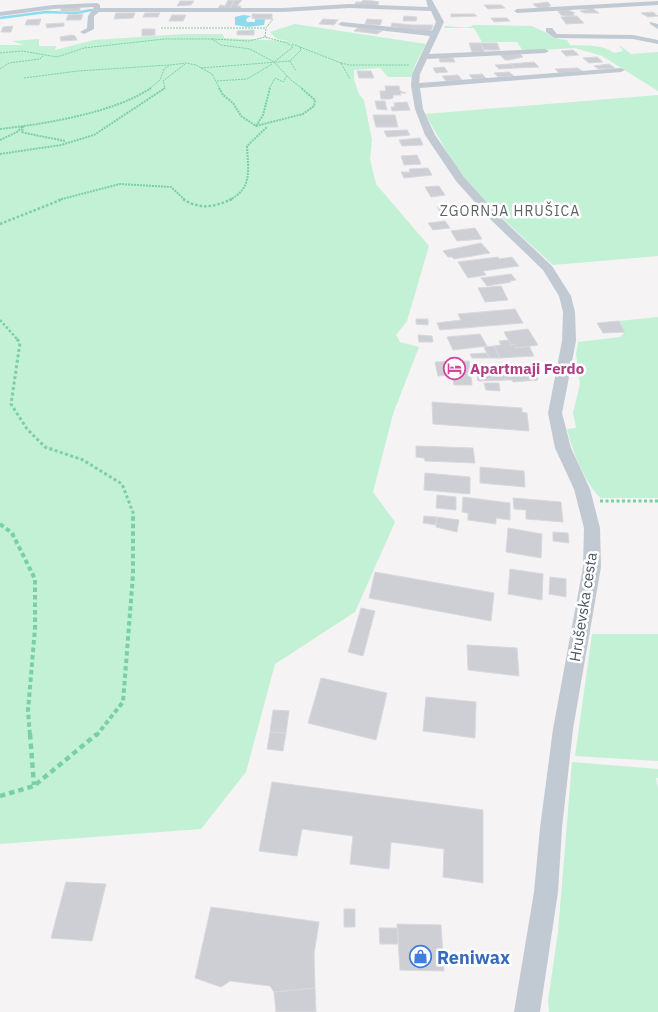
<svg xmlns="http://www.w3.org/2000/svg" width="658" height="1012" font-family="'IBM Plex Sans',sans-serif">
  <style>
    .green { fill: #c3f1d5 }
    .water { fill: #90daee }
    .lines { fill: none; stroke-linecap: round; stroke-linejoin: round }
    .stream { stroke: #90daee; stroke-width: 2.5 }
    .building { fill: #cdcfd5; stroke: #d7d9de }
    .path-far5 { stroke: #7ad0a6; stroke-width: 1; stroke-dasharray: 2 1; stroke-linecap: butt }
    .path-far4 { stroke: #7ad0a6; stroke-width: 2; stroke-dasharray: 2 1; stroke-linecap: butt }
    .path-far3 { stroke: #7ad0a6; stroke-width: 2.5; stroke-dasharray: 2.5 2; stroke-linecap: butt }
    .path-far2 { stroke: #7ad0a6; stroke-width: 3; stroke-dasharray: 3 2.5; stroke-linecap: butt }
    .path-far1 { stroke: #7ad0a6; stroke-width: 4; stroke-dasharray: 4.5 3; stroke-linecap: butt }
    .path { stroke: #7ad0a6; stroke-width: 4.5; stroke-dasharray: 5.5 4; stroke-linecap: butt }
    .minor { fill: #c1cad2; fill-rule: evenodd }
    .labels { text-anchor: middle; dominant-baseline: central; stroke-width: 5; stroke-linejoin: round; paint-order: stroke }
    .far-neighbourhood-label { font-size: 14px; letter-spacing: 1px; fill: #5f6368; stroke: #fff }
    .hotel-label { font-size: 15px; font-weight: bold; fill: #b23c85; stroke: #fff; text-anchor: start }
    .street-label { font-size: 15px; fill: #4a5661; stroke: #fff }
    .near-shop-label { font-size: 18px; font-weight: bold; fill: #366cbe; stroke: #fff; text-anchor: start }
  </style>
  <rect width="100%" height="100%" fill="#f5f3f3"/>
  <path class="green" d="M295 24 426 44 415 65 411 77H388L380 68 354 70V80L359 94 364 100 372 140 370 159 376 184 429 246 407 321 396 335 400 342 419 347 393 414 373 492 395 522 355 612 275 664 246 772 201 829 0 844V45H24L12 41 39 39V46H56L55 50 94 40 183 34H223L224 38 289 41 277 39 270 32Z
    M474 25 532 26 559 39 567 40 570 45C584 46 603 44 614 53L623 51 619 45 631 54 658 52V91L602 56 575 48 523 51 517 42H482L474 28H444L445 26C455 26 466 30 474 25Z
    M658 95V256L553 265C524 238 492 211 466 179 450 159 438 136 425 114Z
    M658 317V498H601C585 484 572 450 567 429L576 428 573 413 580 384 576 354 578 342 620 337 625 332 619 321Z
    M592 634H658V761L575 756Z
    M572 762 658 769V778H656L658 789V1012H549L548 1001 558 932Z"/>
  <path class="water" d="M243 15 251 16 246 19 247 22H255V18L265 19 264 25 248 27 235 25V17Z"/>
  <g class="lines">
    <path class="stream" d="M0 18 46 12 76 13 91 10"/>
  </g>
  <path class="building" d="M228 0H234L230 9H218L220 5 225 6Z
    M234 0H242L237 6H241L240 9H230Z
    M363 0 374 1 379 2 377 6 354 5 356 2H362Z
    M180 1H194L191 5 177 6Z
    M548 2 551 6H548L550 8H538L533 4Z
    M484 5H501L505 8 488 9Z
    M80 7V11L61 12V8Z
    M592 8 599 13H584L580 11Z
    M557 10H568L575 13H573L574 16H565L561 15Z
    M653 12 658 16 648 17 641 13Z
    M116 13H135L133 18 114 19Z
    M145 13H160L158 17H143Z
    M83 14 81 20H66L68 15Z
    M252 14H272V19H258L252 18Z
    M451 14H474L477 16 451 17Z
    M172 15H186L183 21H169Z
    M404 16 417 17 416 21H403Z
    M577 16 584 23 566 24 561 17Z
    M491 18H507L510 21 494 22Z
    M41 19 39 25H25L27 20Z
    M323 19 338 20 334 25 319 24Z
    M367 19 382 20 380 25 365 24Z
    M64 23V26L47 28 46 24Z
    M392 23 412 25H433L431 31H416L417 29 398 30V27H391Z
    M13 26 11 32H1L3 27Z
    M359 27 382 31 377 34 354 31Z
    M142 29H155V35L142 36Z
    M254 30V35H237V31Z
    M72 35 75 36 77 40 61 41 60 37Z
    M469 43H481L484 52H472Z
    M481 43H497L500 50H484Z
    M573 50 579 55 566 56 561 51Z
    M520 54 523 57 509 60H505L500 55Z
    M597 57 603 62 589 63 583 58Z
    M439 58H453L455 62H440Z
    M534 62 539 67 515 68 510 64Z
    M511 64 515 68 499 69 495 65Z
    M609 64 615 68 599 69 594 66Z
    M444 67 448 72 436 73 433 68Z
    M578 68 582 71 559 73 555 69Z
    M357 71H371L374 78H359Z
    M509 72 514 76 498 77 494 73Z
    M482 74 486 78 473 79 469 75Z
    M458 75 462 80 446 81 442 76Z
    M385 86H399L400 91 406 93H400L401 95H393V98L390 99H381L380 91H386Z
    M375 101H385L387 110 377 109Z
    M407 102 410 110 392 111 391 107H395L394 103Z
    M373 115H395L398 127H376Z
    M407 130 410 135 387 137 384 131Z
    M420 138 423 145 402 146 399 140Z
    M417 155 421 164 404 165 401 156Z
    M428 168 432 175 404 178 401 172H410L409 169Z
    M439 186 445 195 431 197 425 187Z
    M459 205 465 214 443 216 437 207Z
    M445 221 450 228 433 230 428 223Z
    M475 228 482 239 457 241 451 231Z
    M481 243 490 253 454 259 452 257H448L443 251Z
    M498 257 499 259 512 257 519 266 483 271 486 275 468 278 458 262Z
    M511 274 516 280 510 281 511 282 487 286 481 278Z
    M501 286 508 300 485 302 478 288Z
    M515 309 523 323 440 330 437 323 461 320 458 314Z
    M416 319H428V325L416 324Z
    M619 321 625 332 603 333 597 323Z
    M528 329 538 345 516 348 515 344 511 345 504 332Z
    M480 334 487 346 453 350 447 337Z
    M418 335 432 336 433 342H419Z
    M509 340 511 345 515 344 516 348 529 346 534 356 500 358 494 346 501 345 499 341Z
    M494 346 500 358H489L484 347Z
    M487 353 489 358H472L470 354Z
    M469 361 472 385H454L452 375 438 376 435 362Z
    M475 366H502L506 380 478 381Z
    M502 366H534L538 380 513 382 512 380H506Z
    M484 383H499L500 391 486 390Z
    M432 402 522 408V412L527 413 529 431 433 424Z
    M416 446 473 448 475 463 425 461 424 458 416 457Z
    M480 467 524 471 525 487 480 483Z
    M425 473 470 477V494L424 490Z
    M437 495 456 497V510L436 508Z
    M463 497 510 503V520L496 518V524L468 520V513L462 512Z
    M513 498 561 502 563 522 526 519V510L514 509Z
    M424 516 437 517 436 525 423 523Z
    M437 517 459 520 457 532 436 527Z
    M508 528 542 534 541 558 506 552Z
    M553 532 568 533 569 543 553 541Z
    M510 569 543 574 542 600 508 594Z
    M375 572 494 593 491 621 369 598Z
    M550 577 566 579V597L549 594Z
    M361 608 375 611 363 656 348 652Z
    M467 645 517 648 519 676 468 670Z
    M321 678 387 693 376 740 308 723Z
    M426 697 476 702 475 738 423 731Z
    M273 710 289 711 286 733 270 732Z
    M270 732 286 733 283 751 267 749Z
    M272 782 483 810V883L443 877 444 849 391 842 389 869 350 864 353 836 302 829 297 856 259 851Z
    M66 882 106 884 92 941 51 938Z
    M211 907 319 922 314 954 315 988 274 992 270 986 230 981 221 987 195 978Z
    M344 909H355V927H344Z
    M397 924 441 925 444 971 400 970Z
    M379 928H398V944H380Z
    M315 988 316 1012H276L274 992Z"/>
  <g class="lines">
    <path class="path-far5" d="M161 28H266
      M265 37 266 28 273 19
      M212 39 249 41 265 37 287 43 293 47 274 62 291 80 303 89
      M292 44 300 47 301 50 290 61 296 71
      M300 47 341 63 350 79
      M0 53 22 51 57 57 84 48 164 39H212L221 45 250 49 274 62
      M341 63 349 65H409
      M201 68 290 61
      M0 69 9 63 40 59 43 56
      M24 78 78 71 169 65
      M217 81 247 79 272 64
      M149 89 160 80 164 69 170 65 186 63 196 65 212 74 220 89
      M163 89 165 88 163 81 185 64
      M269 89 275 78 283 82 287 76"/>
    <path class="path-far4" d="M219 88 223 95 233 103 241 116 256 126 303 114 314 106 315 100 301 88
      M23 126 22 132 25 133 65 141
      M256 126 263 115 270 88
      M0 129C44 124 114 113 151 88
      M0 140 17 132 23 126
      M0 154 61 145 94 135 165 88
      M58 200 120 184 171 187 185 200
      M229 200C253 189 248 169 247 146L267 127"/>
    <path class="path-far3" d="M183 199C199 210 215 207 232 199
      M0 224 63 199
      M0 320 18 340"/>
    <path class="path-far2" d="M17 339 20 343 11 404 27 429 45 447 83 460 122 484 134 515
      M600 501H658"/>
    <path class="path-far1" d="M0 524 12 533 35 579V628L28 711 30 736
      M96 736 123 702 133 575V514"/>
    <path class="path" d="M30 734 34 785
      M0 796 34 786 97 734"/>
    <path class="minor" d="M426 0H432L444 22 429 54 545 49 549 51 545 53 427 59 420 74 419 83 621 68 625 70 621 72 420 88 423 109 435 135 464 177 498 215 552 266 571 296 575 312 576 341 562 413 571 448 590 489 600 528 601 567 573 729 562 828 558 892 540 1012H514L534 892 540 828 553 729 583 567 584 528 574 489 555 448 548 413 562 341 563 312 559 296 543 270 490 219 456 181 425 135 415 109 411 86 412 74 430 36 342 26 338 24 342 22 432 31 436 22 431 11 349 8 283 12H99L94 16V29L84 34 80 32 87 28 88 16 94 7 53 9 0 16V12L53 5 97 3 100 5V8H283L349 4 428 7Z
      M658 1V5L517 13 514 11 517 9Z
      M650 22 658 24V29L650 24Z
      M546 28H552L557 34 633 35 658 40V44L633 39 555 38 546 32Z"/>
  </g>
  <defs>
    <symbol id="hotel-ring" viewBox="-11 -11 22 22"><circle r="9.5" fill="#fff" stroke="#d1479c" stroke-width="1.5"/><path d="M-6-4.5h1.5V1H6V5H4.5V3h-9V5H-6ZM-4 0a1.8 1.8 0 1 1 3.6 0ZM.5 0V-2.5h3Q6-2.5 6 0Z" fill="#d1479c"/></symbol>
    <symbol id="shop-ring" viewBox="-11 -11 22 22"><circle r="9.5" fill="#fff" stroke="#3f7fe0" stroke-width="1.5"/><path d="M-5-2.5h2.3a2.7 3.5 0 0 1 5.4 0H5L5.5 6h-11ZM-1.5-2.5h3a1.5 2.3 0 0 0-3 0Z" fill="#3f7fe0"/></symbol>
  </defs>
  <g fill-rule="evenodd">
    <use href="#hotel-ring" x="442" y="356" width="25" height="25"/>
    <use href="#shop-ring" x="408" y="944" width="25" height="25"/>
  </g>
  <g class="labels">
    <g class="far-neighbourhood-label">
      <text x="510" y="211">ZGORNJA HRUŠICA</text>
    </g>
    <g class="hotel-label">
      <text x="470" y="368">Apartmaji Ferdo</text>
    </g>
    <g class="street-label">
      <text transform="translate(583 607) rotate(-81)">Hruševska cesta</text>
    </g>
    <g class="near-shop-label">
      <text x="437" y="957">Reniwax</text>
    </g>
  </g>
</svg>
